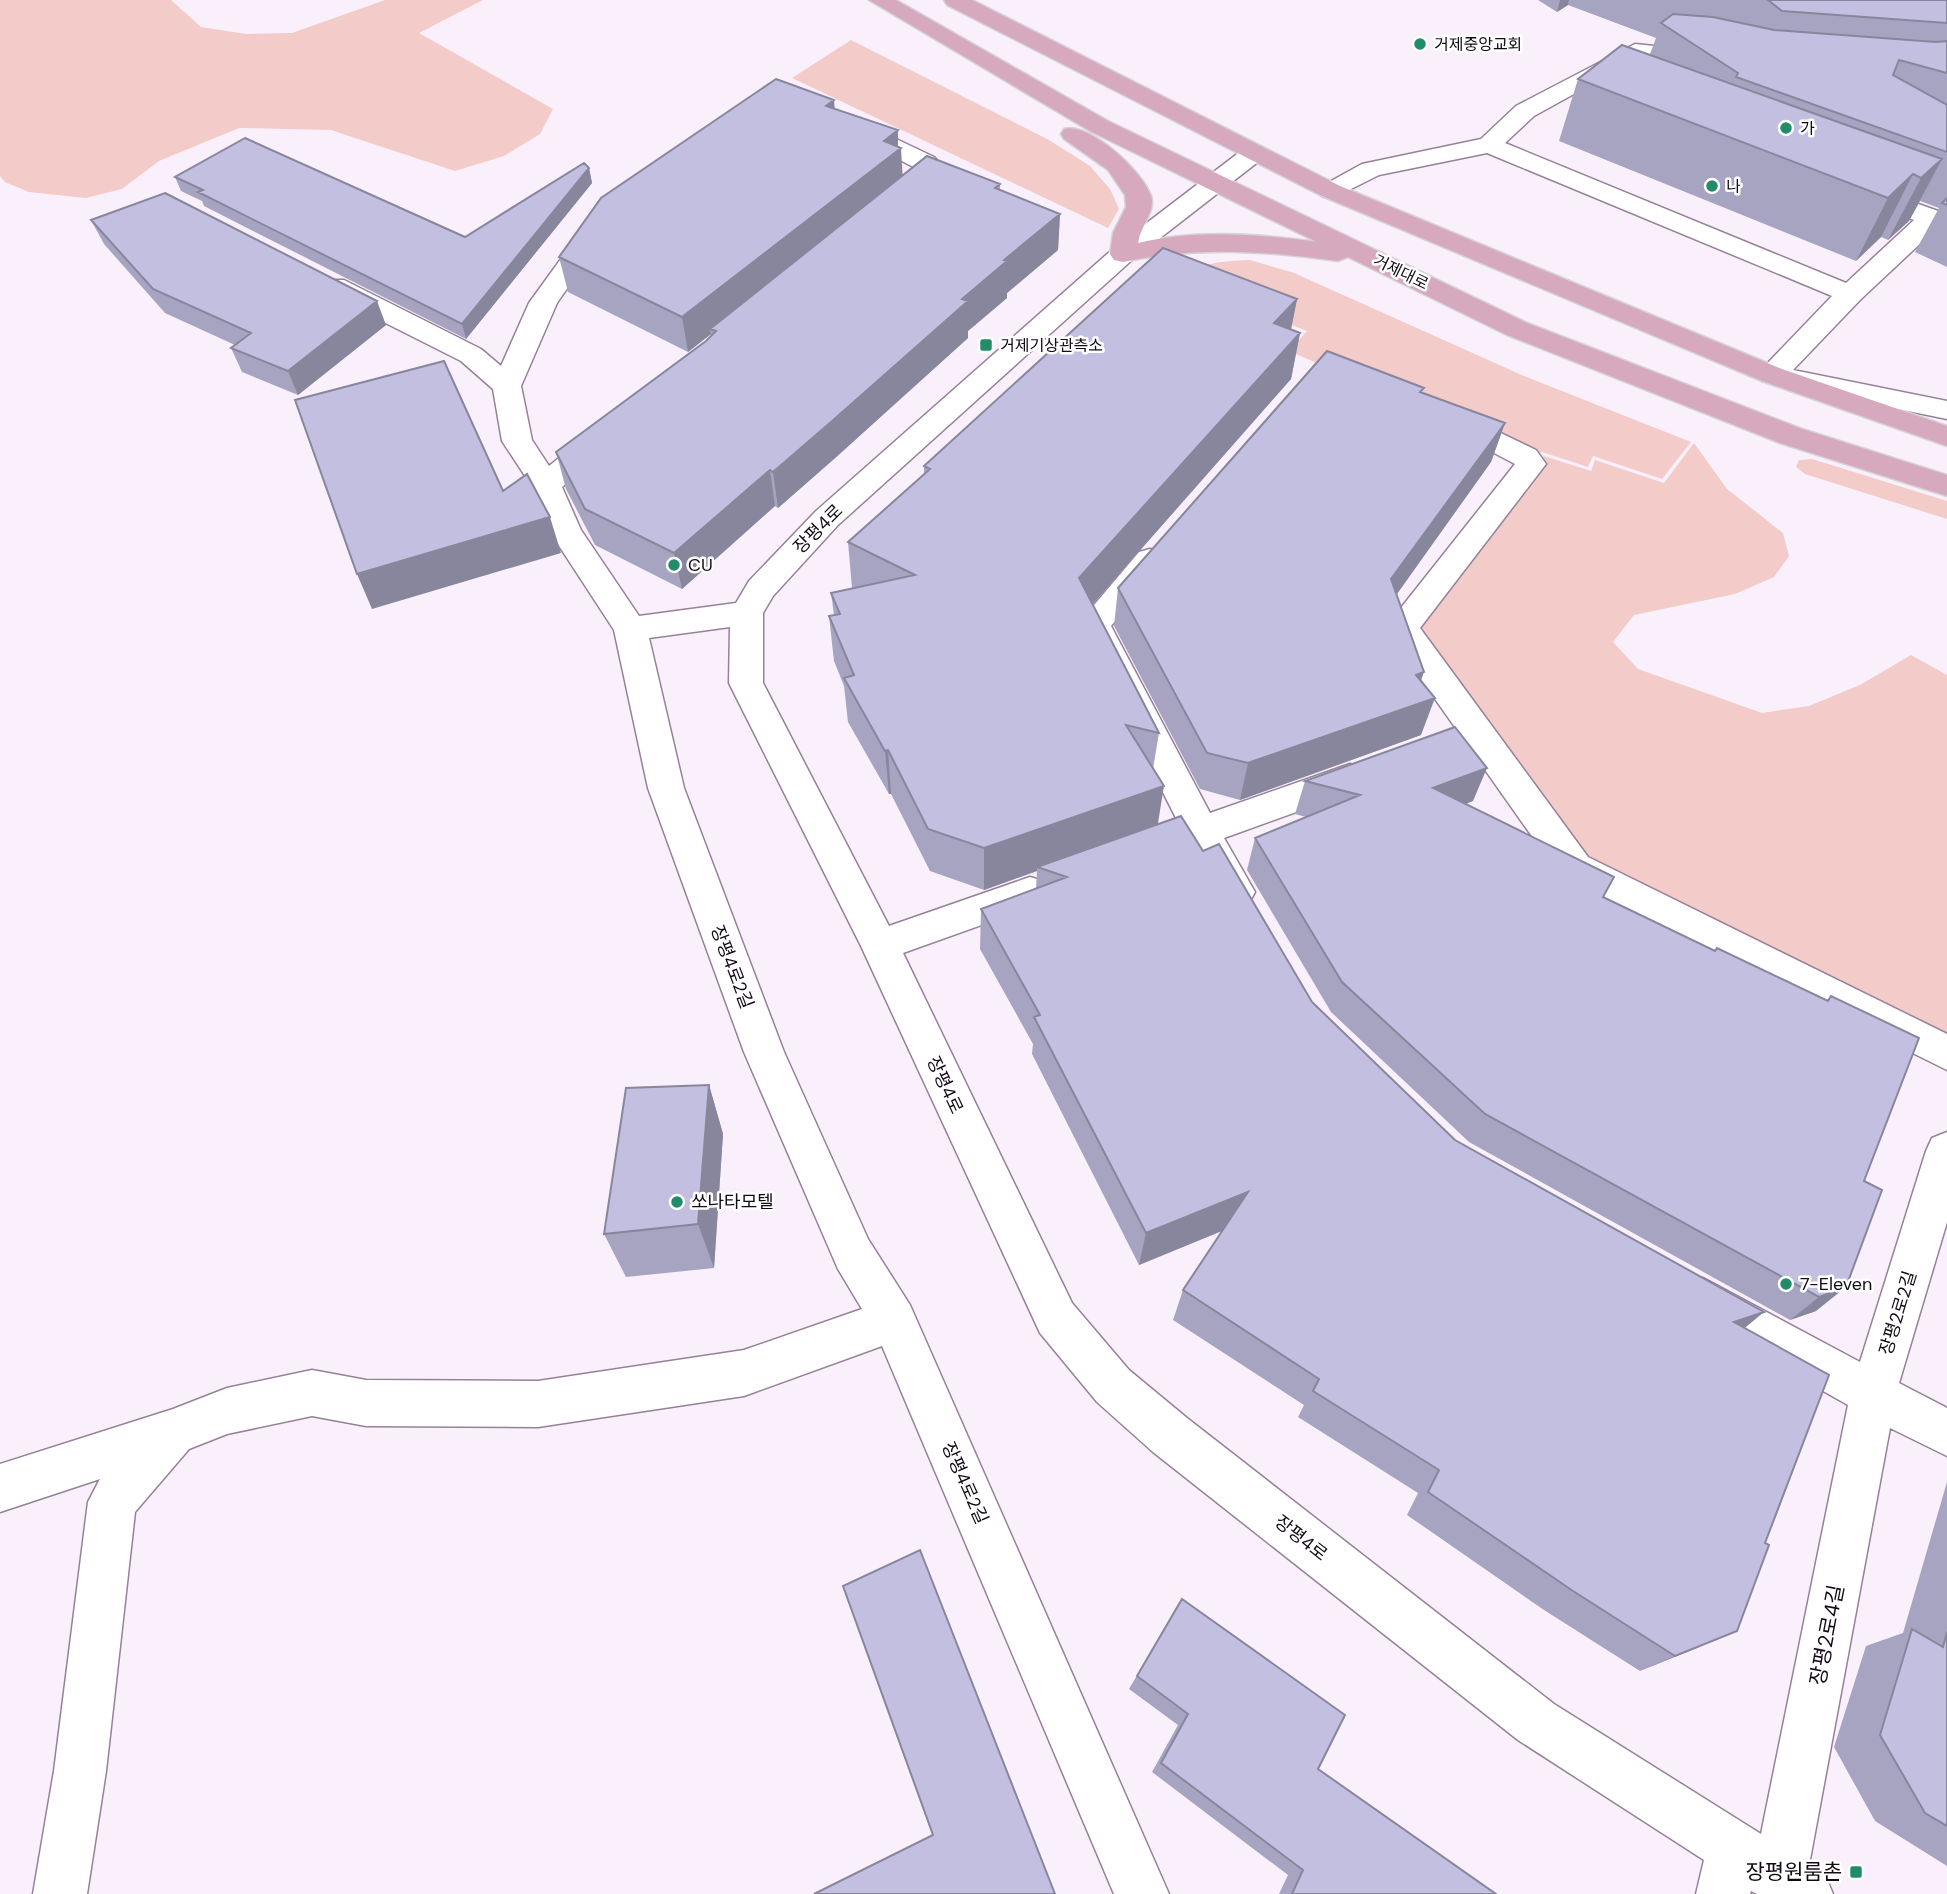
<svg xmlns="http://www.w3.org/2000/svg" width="1947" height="1894" font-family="'DM Sans','Noto Sans KR',sans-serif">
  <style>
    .green { fill: #f3cbc8 }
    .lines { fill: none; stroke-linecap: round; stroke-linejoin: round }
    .minor-casing { stroke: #97809a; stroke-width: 3 }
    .major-casing { stroke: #d4d3d5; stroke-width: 3 }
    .minor { fill: #fff; fill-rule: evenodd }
    .major { fill: #d7a9be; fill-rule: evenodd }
    .wall { fill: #a7a4c1 }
    .shaded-wall { fill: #88869d }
    .building { fill: #c2bfe0; stroke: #88869d; stroke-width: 2 }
    .poi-dot { fill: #228c6a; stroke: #fff; stroke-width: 2.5 }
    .labels { text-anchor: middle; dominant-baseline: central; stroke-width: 5; stroke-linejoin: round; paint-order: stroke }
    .far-poi-label { font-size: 16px; fill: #120a14; stroke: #fff; text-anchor: start }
    .far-street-label { font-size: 16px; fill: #120a14; stroke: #fff }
    .street-label { font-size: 18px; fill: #120a14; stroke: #fff }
    .poi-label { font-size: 18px; fill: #120a14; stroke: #fff; text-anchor: start }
    .near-street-label { font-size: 21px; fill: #120a14; stroke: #fff }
    .near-poi-label { font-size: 21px; fill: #120a14; stroke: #fff; text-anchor: end }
  </style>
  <rect width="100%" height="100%" fill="#faf0fc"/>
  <path class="green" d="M0 0H171L201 27 246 34 292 33 385 0H483L419 33 553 109 540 134 504 156 455 171 331 130 239 128 159 161 122 189 86 198 29 192 5 182 0 176Z
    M851 40 1049 140 1090 166 1110 189 1119 209 1108 228 792 78Z
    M1250 260 1294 273 1524 376 1691 442 1662 479 1593 456 1588 467 1542 452 1532 457 1289 351 1307 331 1175 280C1199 263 1221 261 1250 260Z
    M1694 443 1727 489 1783 533 1789 556 1774 577 1735 594 1634 615 1613 642 1638 669 1762 713 1809 706 1860 685 1911 655 1947 675V1053L1575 868 1402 628 1531 464 1544 456 1591 471 1595 460 1664 483Z
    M1812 459 1947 501V519L1805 474 1796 467 1799 460Z"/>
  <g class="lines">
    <defs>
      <path id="minor" d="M1635 44 1704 51 1712 53 1716 58 1712 63 1704 65 1639 58 1534 116 1505 143 1846 283 1914 220 1855 198 1851 193 1855 188H1873L1941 212 1945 218 1941 224 1860 300 1793 370 1947 401V419L1762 381 1758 375 1762 369 1832 296 1487 153 1379 175 1331 199 1322 196 1318 191 1322 186 1362 164 1481 139 1516 106Z
        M854 119 934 157 945 169 944 176 915 201H897L893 196 919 170 845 131 842 126 845 121Z
        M1254 146 1263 148 1266 153 1263 158 1132 260 838 525 773 596 763 613V683L889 926 1030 877 1043 881 1049 892 1043 903 903 953 1072 1303 1129 1370 1187 1418 1554 1704 1761 1834 1848 1405 1687 1314 1681 1299 1687 1284 1703 1278 1860 1362 1926 1151 1932 1138 1947 1132V1222L1899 1383 1947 1408V1456L1890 1428 1809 1865 1825 1875 1833 1894H1757L1751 1891 1750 1894H1696L1704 1860 1518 1740 1153 1452 1097 1402 1040 1333 861 946 729 683 730 627 649 638 684 788 784 1052 868 1239 910 1305 1169 1894H1114L882 1346 744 1396 538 1427 366 1426 312 1416 227 1434 189 1449 135 1512 106 1771 87 1894H33L54 1771 88 1502 100 1479 0 1512V1464L173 1409 227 1388 312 1370 366 1380 538 1381 744 1350 862 1309 838 1269 744 1052 648 788 614 630 550 532 531 485 502 441 493 389 461 361 324 292 320 286 324 280H344L481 349 501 366 529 303 584 227H602L606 233 557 303 521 386 532 440 549 466C568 452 588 427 613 433L617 440 562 487 581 530 639 616 736 603 749 581 816 511 1114 248 1245 148Z
        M1451 409 1536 450 1546 464 1420 628 1588 857 1947 1034V1070L1562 879 1385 628 1515 464 1441 425 1436 418 1441 411Z
        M1150 549 1161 552 1166 560 1111 626 1210 813 1350 764 1363 768 1368 778 1363 788 1224 838 1255 892 1249 903 1236 907 1223 903 1193 849 1179 853 1166 849 1161 839 1166 829 1179 824 1078 624 1139 552Z"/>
      <path id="major" d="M869 0H896L1108 121 1527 323 1802 429 1947 475V496L1780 443 1507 335 1348 257 1338 261C1265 251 1195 246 1123 262L1114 260 1110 254 1113 233 1126 207 1125 195 1108 170 1064 139 1061 134 1064 129C1090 122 1143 172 1151 196 1156 211 1140 227 1138 243 1196 229 1258 234 1317 242L1090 131Z
        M944 0H972L1340 186 1782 369 1947 426V446L1762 381 1322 196 947 5Z"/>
    </defs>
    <use href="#minor" class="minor-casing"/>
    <use href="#major" class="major-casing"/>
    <use href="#minor" class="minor"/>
    <use href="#major" class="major"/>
  </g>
  <path class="wall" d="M1538 0H1947V267L1915 252 1939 208 1920 201 1909 221 1888 240 1881 237 1856 261 1559 141 1578 79 1650 54 1656 38 1568 5 1557 12Z
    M835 109 898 130V147L902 176 1000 184V190L1060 214 1058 250 1007 293V298L968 331V338L834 459 778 508 775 506 682 589 595 545 566 489 556 452 706 341 711 336V334L688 352 568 292 559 257Z
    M589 168 592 183 466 339 204 206 202 201 181 191 175 177 465 237Z
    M91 220 386 325 298 395 242 372 231 348 235 345 165 313 104 244Z
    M1297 299 1291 329 1300 333 1291 379 1092 605 1159 733 1153 769 1158 824 1203 851 1312 1002 1455 1140 1745 1328 1699 1647 1640 1671 1544 1610 1407 1515 1418 1493 1298 1417 1304 1405 1173 1320 1183 1290 1222 1231 1139 1265 1032 1054 1033 1044 980 949 981 909 1036 889 1037 871 984 890 930 871 891 794H889L848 722 844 686 834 661 829 616 834 615 831 593 853 588H852L848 542 924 474V466Z
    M1423 393 1505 423 1491 462 1396 594 1421 680V735L1240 800 1200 789 1114 626 1118 588Z
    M1305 781 1473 801 1466 804 1603 897 1715 951 1717 948 1826 1001 1831 996 1864 1181 1816 1311 1790 1320 1469 1142 1331 1012 1247 870 1255 838 1306 817 1295 814Z
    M709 1085 723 1134 714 1268 626 1277 604 1234Z
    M1947 1482V1866L1875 1821 1834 1747 1866 1646 1903 1633Z
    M1182 1599 1318 1769 1496 1894H1279L1288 1875 1152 1772 1178 1725 1129 1689Z"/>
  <path class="shaded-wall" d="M1560 0H1569L1568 5 1557 12Z
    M834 100 837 135 826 106Z
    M898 130V150L901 148 903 183 710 329 711 334 688 352 682 317Z
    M1942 159 1909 221 1888 240 1921 178Z
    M589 168 592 183 466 339 462 324Z
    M1913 174 1881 237 1856 261 1888 198Z
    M1060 214 1058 250 1007 293V298L968 331V338L834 459 778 508 773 472 1004 260Z
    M1297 299 1288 345 1274 323Z
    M377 301 386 325 298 395 288 371Z
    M1300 333 1291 379 1075 624 1079 578Z
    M1505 423 1491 462 1380 618 1391 579Z
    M770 470 775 506 682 589 674 553Z
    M550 517 561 553 372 609 357 574Z
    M1424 672 1412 706 1435 698 1421 735 1240 800 1248 763 1416 675Z
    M888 750 891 794H889L885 751Z
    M1487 768 1473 801 1420 821 1433 788Z
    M1164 786 1157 829 1037 867V871L984 890V848Z
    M709 1085 723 1134 714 1268 698 1224Z
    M1248 1192 1236 1225 1139 1265 1146 1233Z
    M1846 1287 1816 1311 1790 1320 1819 1297Z
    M1764 1312 1729 1341 1734 1322Z
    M1737 1631 1699 1647 1640 1671 1675 1656Z"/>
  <path class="building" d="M1768 0H1947V23L1782 11Z
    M1673 14 1713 17 1774 30 1936 42 1947 41V73L1899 60 1893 75 1947 105V152L1736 77 1738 73 1661 23Z
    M1622 45 1942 159 1921 178 1913 174 1888 198 1578 79Z
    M776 79 834 100 826 106 898 130 884 141 901 148 682 317 559 257 601 198Z
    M245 138 465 237 584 163 589 168 462 324 198 192 203 190 175 177Z
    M927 156 1000 184 995 188 1060 214 1004 260 1007 261 962 299 968 301 831 422 773 472 770 470 674 553 585 509 556 452 706 341 716 331 710 329Z
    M165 193 377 301 288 371 231 348 251 333 153 289 91 220Z
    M1947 198V205L1942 203Z
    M1163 248 1297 299 1274 323 1300 333 1079 578 1159 733 1126 725 1164 786 984 848 928 829 888 750 885 751 844 678 854 675 829 616 840 614 831 593 915 575 848 542 930 469 924 466Z
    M1327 351 1424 388 1420 392 1505 423 1391 579 1424 672 1416 675 1435 698 1248 763 1207 753 1118 588Z
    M444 361 503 491 527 474 550 517 357 574 295 400Z
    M1455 727 1487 768 1433 788 1614 877 1603 897 1715 951 1717 948 1828 1001 1831 996 1919 1038 1864 1181 1882 1190 1846 1287 1819 1297 1485 1114 1342 982 1255 838 1360 795 1305 781Z
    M1181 816 1203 851 1219 844 1312 1002 1455 1140 1764 1312 1734 1322 1829 1375 1765 1543 1769 1545 1737 1631 1675 1656 1573 1591 1428 1492 1439 1470 1313 1391 1319 1379 1183 1290 1248 1192 1146 1233 1034 1017 1040 1015 981 909 1067 877 1037 867Z
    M709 1085 698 1224 604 1234 626 1088Z
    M920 1550 1055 1894H814L933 1835 843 1586Z
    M1182 1599 1345 1715 1318 1769 1496 1894H1292L1303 1870 1161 1763 1188 1714 1137 1676Z
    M1912 1629 1943 1647 1947 1632V1826L1925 1813 1880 1735Z"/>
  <g class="poi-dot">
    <circle cx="1420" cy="44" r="7"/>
    <circle cx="1786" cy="128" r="7"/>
    <circle cx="1712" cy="186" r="7"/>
    <rect x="979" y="338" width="14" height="14" rx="3.5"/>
    <circle cx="674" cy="565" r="7"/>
    <circle cx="677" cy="1202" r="7"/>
    <circle cx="1786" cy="1284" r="7"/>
    <rect x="1849" y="1865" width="14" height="14" rx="3.5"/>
  </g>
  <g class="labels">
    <g class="far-poi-label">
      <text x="1434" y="44">거제중앙교회</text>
      <text x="1800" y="128">가</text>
      <text x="1726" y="186">나</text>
      <text x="1000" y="345">거제기상관측소</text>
    </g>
    <g class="far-street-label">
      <text transform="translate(1401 272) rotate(26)">거제대로</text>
    </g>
    <g class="street-label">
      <text transform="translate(818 529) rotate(-45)">장평4로</text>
      <text transform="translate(732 967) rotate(69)">장평4로2길</text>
      <text transform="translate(945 1085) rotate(65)">장평4로</text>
      <text transform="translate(1898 1313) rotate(-73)">장평2로2길</text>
      <text transform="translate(965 1483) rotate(66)">장평4로2길</text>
      <text transform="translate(1301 1538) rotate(38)">장평4로</text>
    </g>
    <g class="poi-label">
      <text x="688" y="565">CU</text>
      <text x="691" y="1202">쏘나타모텔</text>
      <text x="1800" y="1284">7-Eleven</text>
    </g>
    <g class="near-street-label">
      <text transform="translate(1827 1635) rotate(-79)">장평2로4길</text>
    </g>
    <g class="near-poi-label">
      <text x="1842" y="1872">장평원룸촌</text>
    </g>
  </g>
</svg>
